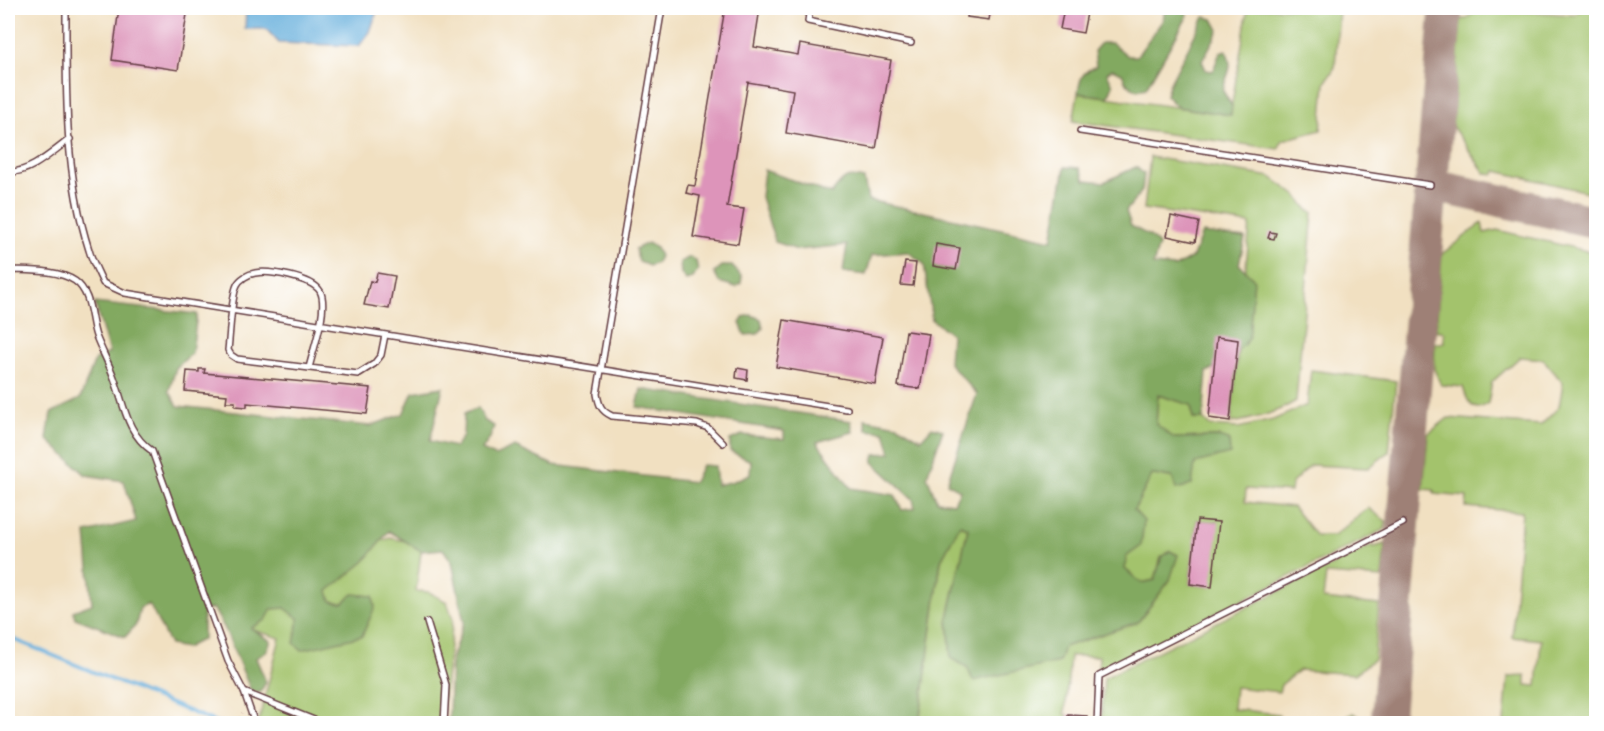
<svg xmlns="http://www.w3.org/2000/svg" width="1604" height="731" font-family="Pangolin,sans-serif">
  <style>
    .green { fill: #a3c36c; stroke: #76714c; stroke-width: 1.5; fill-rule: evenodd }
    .forest { fill: #82a960; stroke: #666446; stroke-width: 1.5 }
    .water { fill: #61acda; stroke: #566682; stroke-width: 1.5 }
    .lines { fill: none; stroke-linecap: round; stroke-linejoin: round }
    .stream { stroke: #61acda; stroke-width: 4 }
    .taxiway { stroke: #9e8076; stroke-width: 33 }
    .building { fill: #dd94ba }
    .service-casing { stroke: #633c42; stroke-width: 8 }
    .path { stroke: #633c42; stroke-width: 2; stroke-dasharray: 1.5 4.5; stroke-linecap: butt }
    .service { stroke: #fff; stroke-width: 5 }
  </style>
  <rect width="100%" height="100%" fill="#fff"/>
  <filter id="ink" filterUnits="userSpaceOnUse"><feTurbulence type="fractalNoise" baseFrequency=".0167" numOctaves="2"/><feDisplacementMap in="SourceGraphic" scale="12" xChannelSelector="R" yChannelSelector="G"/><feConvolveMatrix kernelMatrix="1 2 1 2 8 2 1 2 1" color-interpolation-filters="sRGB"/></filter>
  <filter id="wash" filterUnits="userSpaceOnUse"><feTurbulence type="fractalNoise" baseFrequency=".008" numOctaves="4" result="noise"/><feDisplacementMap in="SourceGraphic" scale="24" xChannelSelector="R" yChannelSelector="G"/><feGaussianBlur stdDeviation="1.35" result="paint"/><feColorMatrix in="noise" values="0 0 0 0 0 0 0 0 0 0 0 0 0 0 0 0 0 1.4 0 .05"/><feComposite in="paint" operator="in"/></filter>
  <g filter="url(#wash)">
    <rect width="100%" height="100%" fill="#f1e0c1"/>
    <path class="green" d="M1248 8H1339L1335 67 1325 83 1321 130 1283 140 1278 149 1073 121 1078 93 1230 115Z
      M1480 8 1575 15 1583 8H1596V194L1496 171 1495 174 1485 173 1452 126 1461 19H1466Z
      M1150 157 1271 177 1297 196 1308 210 1313 212 1296 401C1277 413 1254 419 1231 423L1250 224 1144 209Z
      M1482 223 1484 233 1497 230 1596 253V723H1504L1508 677 1526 676V685L1537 686 1541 640 1512 637 1522 512 1466 507 1467 497 1434 494V490L1423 489 1428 434 1448 418 1541 425 1559 407 1563 383 1543 359 1520 357 1492 382 1488 403C1473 416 1467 401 1463 387L1441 385 1434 369 1435 343H1444V332L1436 331 1442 254Z
      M1311 370 1396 381 1389 452 1368 468 1311 465 1292 483 1291 492 1246 489 1245 502 1293 507 1316 536H1334L1368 508 1386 521 1385 529 1098 672 1099 656H1070L1065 714 1068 715V723L919 724 941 560 960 525 968 528 948 618 951 658 967 667 1064 647 1138 622 1170 580 1161 558 1155 580 1141 583 1125 569 1134 510 1152 475 1172 477 1195 463 1218 437 1173 438 1156 424 1158 395 1191 405 1193 419H1203L1210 426 1238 428 1273 420 1307 405ZM1197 520 1218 522 1211 587 1190 584Z
      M390 538 422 544 416 591 429 592 447 602 453 619 441 723H258L280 638 243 627 247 583Z
      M1385 544 1382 578 1326 574 1323 599 1379 605 1374 659 1355 674 1299 670 1281 685 1279 692 1235 687 1233 709 1278 714 1284 723H1101L1104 678 1373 545 1374 547Z
      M1353 713 1369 723H1338Z"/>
    <path class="forest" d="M1165 8H1186L1187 17 1146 88 1137 90 1126 83 1122 73 1112 69 1107 73 1113 85 1108 97 1078 93C1080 78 1082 72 1096 66L1094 51 1101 43H1112L1128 56H1137L1163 20Z
      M1204 17 1213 19 1219 30 1202 61 1206 70 1213 71 1220 52 1226 50C1235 71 1226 72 1223 91L1232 106 1231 115 1177 107 1166 95 1169 85Z
      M1065 167 1080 168 1085 180 1104 182 1136 167 1144 174 1142 191 1126 211 1131 226 1150 236 1159 245 1153 265 1175 267 1193 257 1202 233 1245 238 1239 264 1254 279 1249 339 1229 360 1207 372 1203 419H1193L1191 405 1158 395 1156 424 1174 438 1218 437 1229 440 1230 454 1195 463 1192 485 1176 489 1172 477 1152 475 1134 510 1144 521 1141 546 1126 557 1125 569 1141 583 1155 580 1161 558 1170 551 1178 555 1170 580 1138 622 1064 647 1059 662 973 681 967 667 951 658 948 618 968 528 960 525 941 560 919 723H453L449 720 451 660 464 622 452 562 443 549 421 551 389 531 364 562 328 591 331 601 343 603 353 594 373 596 375 607 362 636 302 650 294 643 299 619 285 608 272 609 266 620 251 628 271 641 266 652 256 658 266 682 260 693 251 691 225 629 213 608 203 611V639L186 648 170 645 149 604 140 608 136 625 125 637 75 618 73 611 92 604 86 533 136 521 124 481 86 475 47 439 51 413 80 399 95 360 109 353 95 303 197 314 192 353 176 368 169 391 178 406 370 426 403 414 413 392 443 387 430 441 455 447 463 436 464 414 478 408 485 421 494 426 490 438 482 450 495 456 515 447 553 465 694 482 702 465 715 466 717 485 734 481 750 474 751 461 730 451V440L742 435 784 439V431L637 407 641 389 851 421 853 432 817 442 851 488 895 495 902 510 915 508 913 499 873 462 875 454 891 453 885 432 867 430 865 419 898 425 921 439 932 427 943 430 927 476 937 501 954 503 960 490 947 483 977 394 949 363 951 334 932 320 924 264 908 252 872 255 866 275 843 272 847 245 797 250 775 242 761 197 764 170 831 194C843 179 845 174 864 179L868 200 1052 240Z
      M648 243 656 248 660 256 657 263 649 266 639 262 635 249Z
      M690 257 696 261 698 270 693 278 686 280 681 274 680 262Z
      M722 266H732L742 277 741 283 736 287 719 282 714 273Z
      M751 315 761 319 763 328 758 334 745 335 740 323 744 317Z"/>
    <path class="water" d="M246 8H378L370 32 359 46 279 43 266 29H245Z"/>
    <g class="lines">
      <path class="stream" d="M8 637 220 724"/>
      <path class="taxiway" d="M1430 185 1596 222
        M1387 724 1446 8"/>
    </g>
    <g id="blocks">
      <path class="building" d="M119 8H188L178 70 112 60Z
        M725 8H760L754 47 798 55 800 44 891 60 876 149 786 133 793 90 748 82 727 207 744 209 738 244 693 237 700 196 686 193 688 185 695 186Z
        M968 8H991L989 20 967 17Z
        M1064 8H1088L1083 33 1060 29Z
        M1171 216 1199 222 1195 242 1167 236Z
        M8 218 12 219 9 240H8Z
        M1270 232 1276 233 1274 239 1268 238Z
        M936 244 960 248 956 270 933 266Z
        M905 262 916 263 913 286 901 285Z
        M377 273 395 276 389 309 364 305 370 281 375 282Z
        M784 320 883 337 875 384 776 367Z
        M906 331 929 334 920 389 898 386Z
        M1217 337 1238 340 1230 421 1209 418Z
        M737 368 748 370 747 380 736 378Z
        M199 369H205L204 373 371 388 367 414 247 403V407L235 406V402H226L227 395 185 391 187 371 199 372Z
        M1197 520 1219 522 1212 587 1190 584Z
        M1068 715 1087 716V724H1068Z"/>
    </g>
  </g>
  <g filter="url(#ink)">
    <use href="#blocks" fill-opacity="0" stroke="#633c42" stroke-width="1.5"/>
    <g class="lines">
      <defs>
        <path id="service" d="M66 8C66 88 64 172 89 250 92 261 98 272 103 283L125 293 847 409
          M662 8 597 394C599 405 601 411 612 416L697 424 708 428 723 443
          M810 8 808 21 911 43
          M1080 131 1430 185
          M8 172C31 173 52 152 70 139
          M8 270C29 271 57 269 75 281 92 293 90 319 96 336 101 349 108 362 113 375 124 403 126 433 152 451L228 661 244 692 255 724
          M309 368C313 350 329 307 320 291 312 278 269 270 255 273 248 274 240 279 237 285 231 297 230 335 228 350L231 355 237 359 358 374 374 364 381 355 385 335
          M427 622 446 685 444 724
          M244 692 324 724
          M1097 724 1099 676 1403 523"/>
      </defs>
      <use href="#service" class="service-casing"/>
      <path class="path" d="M237 724 242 713"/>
      <use href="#service" class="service"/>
    </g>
  </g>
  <rect width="1604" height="731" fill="none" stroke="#fff" stroke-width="30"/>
</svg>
